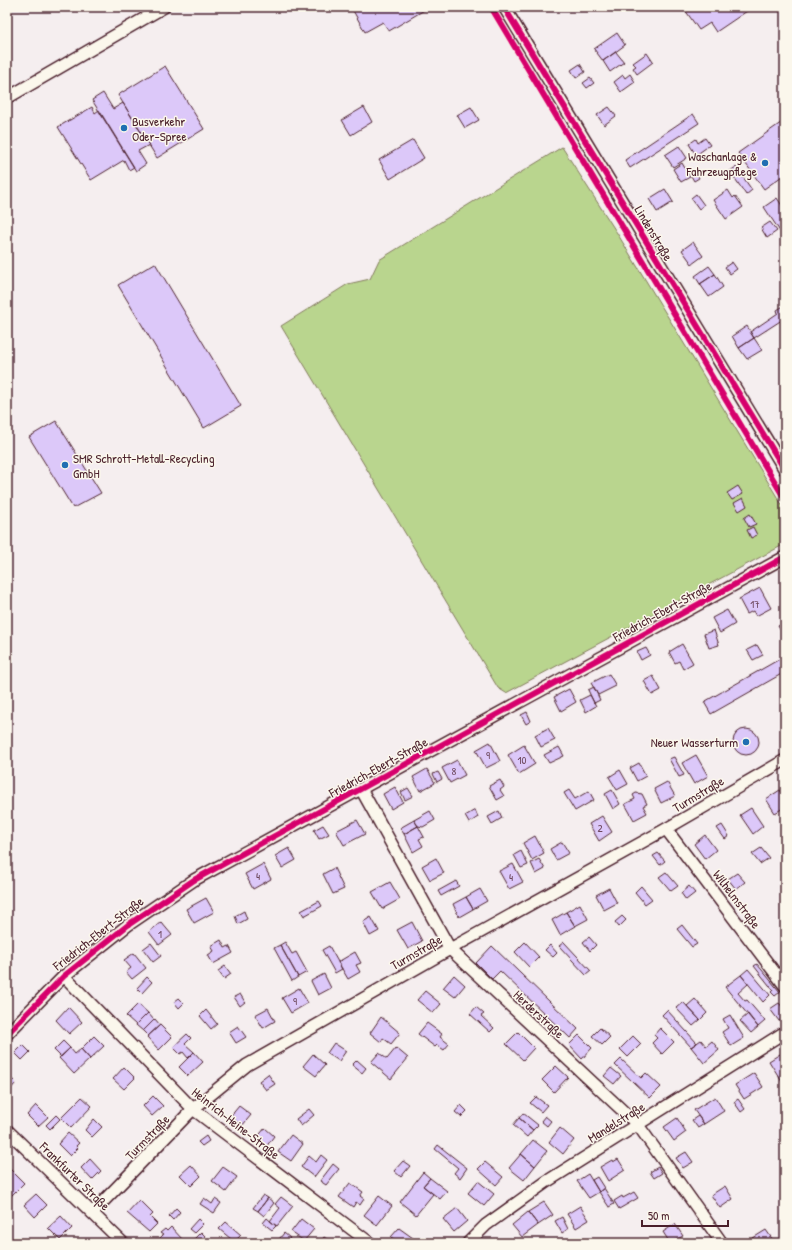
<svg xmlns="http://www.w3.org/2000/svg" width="792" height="1250" font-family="'Patrick Hand',sans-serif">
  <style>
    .green { fill: #b9d58e; stroke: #827a5c }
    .building { fill: #dcc8f9; stroke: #4a1f2b }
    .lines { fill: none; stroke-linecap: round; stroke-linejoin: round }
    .minor-casing { stroke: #4a1f2b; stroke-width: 14 }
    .minor { stroke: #fbf7ec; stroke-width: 11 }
    .cycleway-casing { stroke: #fbf7ec; stroke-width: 8 }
    .cycleway { stroke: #d6006c; stroke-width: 6 }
    .poi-dot { fill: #1f6fb2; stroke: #fbf7ec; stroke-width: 1.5 }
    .labels { text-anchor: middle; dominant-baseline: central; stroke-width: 3; stroke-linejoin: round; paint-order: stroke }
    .number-label { font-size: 11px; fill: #6e495e }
    .poi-label { font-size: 13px; fill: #4a1f2b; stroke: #fbf7ec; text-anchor: start }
    .street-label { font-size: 13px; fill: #4a1f2b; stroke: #fbf7ec }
  </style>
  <rect width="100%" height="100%" fill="#f5eeef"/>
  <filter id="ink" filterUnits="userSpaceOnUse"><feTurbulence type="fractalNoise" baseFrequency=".025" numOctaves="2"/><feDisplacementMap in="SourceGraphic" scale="8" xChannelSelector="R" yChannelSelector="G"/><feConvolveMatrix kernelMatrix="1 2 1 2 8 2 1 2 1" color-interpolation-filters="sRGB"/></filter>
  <g filter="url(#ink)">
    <path class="green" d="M562 147 617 233 785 510V544L506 693 498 688 281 326 348 284 370 279 379 260Z"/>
    <path class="building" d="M351 7H425L426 9 389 31 383 22 365 32Z
      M683 7H753L716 32 710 23 699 30Z
      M617 33 625 45 603 61 594 49Z
      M616 52 624 62 610 72 603 61Z
      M647 53 653 62 637 74 633 68 636 66 633 63Z
      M580 64 585 72 576 78 571 70Z
      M165 66 204 129 157 158 118 95Z
      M630 74 635 82 621 92 614 82 623 75 625 78Z
      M590 78 594 83 587 88 583 83Z
      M103 93 113 109 123 103 149 145 138 151 146 164 136 171 92 100Z
      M92 107 95 113 99 110 134 167 129 170 124 160 91 180 58 127Z
      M364 107 372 122 351 135 342 120Z
      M471 107 479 120 465 128 457 115Z
      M609 107 616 116 604 125 597 115Z
      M693 114 699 123 630 168 625 160Z
      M785 120V174L764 189 738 153Z
      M705 138 710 145 696 155 689 144 696 139 698 143Z
      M413 140 424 158 390 179 379 160Z
      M679 146 687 158 673 167 665 155Z
      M682 163 690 177 681 182 673 169Z
      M736 167 752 190 746 195 730 171Z
      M695 171 699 178 694 181 690 174Z
      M665 189 673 202 657 212 649 199Z
      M728 190 733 198 735 196 743 207 726 219 713 200Z
      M696 194 704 205 699 209 691 198Z
      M777 198 785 210V239L764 207Z
      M770 222 777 231 767 238 761 228Z
      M693 242 703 256 692 264 682 250Z
      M732 262 737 269 730 274 725 267Z
      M155 263 241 406 204 428 118 285Z
      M709 266 715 274 700 284 695 276Z
      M715 274 723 287 709 297 700 284Z
      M785 305V318L754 338 750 332 778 313 777 310Z
      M747 326 754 338 739 348 732 336Z
      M754 338 762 350 747 359 739 348Z
      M56 421 101 493 73 508 29 437Z
      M738 486 743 494 732 500 727 493Z
      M743 498 747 506 739 511 734 503Z
      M750 514 756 524 749 527 744 518Z
      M753 527 757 535 751 538 747 530Z
      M760 588 771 608 756 616 753 611 747 614 739 599Z
      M727 610 735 624 720 633 712 618Z
      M785 622V638L778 626Z
      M714 630 719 645 709 648 704 634Z
      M682 644 693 663 683 669 679 661 675 663 669 652Z
      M757 645 763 655 753 660 747 650Z
      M646 648 650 655 641 660 637 652Z
      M785 656V672L711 714 704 702Z
      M609 674 616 686 598 695 591 683Z
      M653 676 661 690 652 695 644 681Z
      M594 687 600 700 594 703 588 690Z
      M569 689 576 702 561 711 554 697Z
      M590 695 596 706 586 712 580 700Z
      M527 712 531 721 526 724 521 715Z
      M548 728 555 740 541 747 535 735Z
      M733 742a13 13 0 1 1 26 0a13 13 0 1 1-26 0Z
      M490 742 500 761 486 768 476 750Z
      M524 745 535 764 519 774 508 755Z
      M559 747 564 756 549 763 544 755Z
      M696 755 708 776 694 784 682 763Z
      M674 757 684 775 679 777 669 759Z
      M457 760 465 775 450 783 442 768Z
      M639 763 646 776 637 781 630 768Z
      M427 769 435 783 420 791 413 777Z
      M620 770 628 784 617 790 609 777Z
      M438 772 442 779 437 782 433 774Z
      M500 780 504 787 500 790 504 796 497 800 489 786Z
      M667 782 675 796 661 803 654 789Z
      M395 787 403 802 391 809 383 794Z
      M408 788 413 796 405 800 401 792Z
      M569 790 575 799 589 791 594 800 575 811 564 793Z
      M612 790 620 804 613 809 605 794Z
      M780 790 785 798V807L775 813 766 799Z
      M636 793 642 794 647 804 643 806 647 813 634 820 625 804 635 799 633 795Z
      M751 808 763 826 753 834 740 815Z
      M475 810 478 817 469 823 465 816Z
      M430 811 435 820 423 827 418 826 414 820Z
      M499 811 502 818 492 824 488 817Z
      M602 816 612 832 599 841 589 824Z
      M357 820 365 834 344 845 336 831Z
      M414 820 418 826 404 834 400 828Z
      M323 825 329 834 319 839 314 830Z
      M722 825 729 836 725 839 717 828Z
      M418 826 424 837 419 839 423 846 413 852 404 834Z
      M705 835 716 850 705 859 694 844Z
      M535 836 544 853 532 860 523 843Z
      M562 842 569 853 556 860 550 849Z
      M289 848 296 860 282 868 275 856Z
      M761 848 769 858 760 864 752 854Z
      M521 851 528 865 521 868 514 855Z
      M658 853 665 861 660 865 653 856Z
      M436 858 444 873 430 880 422 866Z
      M539 859 545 869 536 874 531 863Z
      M263 864 271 879 253 889 245 874Z
      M513 864 523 882 509 889 499 871Z
      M334 868 344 889 333 894 323 874Z
      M666 872 678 886 671 891 659 877Z
      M737 873 745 882 736 889 728 879Z
      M456 881 459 886 441 896 438 891Z
      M390 882 400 899 382 909 372 892Z
      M641 886 652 899 645 904 635 892Z
      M689 886 695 893 686 900 681 893Z
      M609 888 617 903 604 910 596 895Z
      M480 889 487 901 473 909 466 897Z
      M466 897 473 909 459 917 453 904Z
      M206 898 214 912 194 923 186 909Z
      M319 901 322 906 304 916 301 911Z
      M580 904 588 919 575 926 566 912Z
      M244 911 247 919 238 924 235 916Z
      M566 912 575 926 560 935 552 920Z
      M622 916 626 920 619 927 615 922Z
      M371 917 379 931 370 936 363 922Z
      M161 922 172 935 159 945 149 932Z
      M412 922 422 941 408 949 397 930Z
      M682 925 697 944 692 947 677 929Z
      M589 937 596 945 590 951 583 942Z
      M221 940 225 948 229 946 233 953 213 964 208 955 214 951 211 946Z
      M285 942 292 954 296 952 307 972 298 977 280 945Z
      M525 942 539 957 529 967 515 952Z
      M564 942 591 971 586 975 559 946Z
      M151 943 161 956 153 962 143 949Z
      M280 945 298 977 292 981 274 948Z
      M550 945 557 953 553 957 545 950Z
      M329 946 342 969 335 973 322 950Z
      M492 946 578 1029 570 1038 500 971 492 979 476 963Z
      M355 952 361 963 356 965 360 972 348 979 338 962Z
      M134 953 146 968 132 979 126 972 131 968 124 960Z
      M757 964 780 992 775 996 771 992 773 990 754 966Z
      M225 966 231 974 224 979 218 971Z
      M748 969 770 995 763 1002 741 975Z
      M324 974 331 988 318 995 311 981Z
      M454 975 465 985 455 997 443 988Z
      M741 975 748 984 738 993 745 1001 747 1000 765 1021 758 1027 725 987Z
      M147 977 152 982 142 993 137 988Z
      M299 988 308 1003 291 1013 282 998Z
      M425 991 441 1004 433 1013 417 1000Z
      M240 994 245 1002 240 1006 234 997Z
      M179 998 184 1003 179 1008 174 1002Z
      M695 999 707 1013 700 1020 687 1006Z
      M683 1002 700 1020 693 1026 676 1008Z
      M779 1003 785 1010V1016L779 1021 770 1009Z
      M138 1004 148 1013 136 1025 126 1016Z
      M68 1007 82 1022 69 1034 56 1020Z
      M476 1007 484 1014 481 1016 494 1028 490 1032 470 1014Z
      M268 1008 275 1021 263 1028 255 1015Z
      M206 1010 217 1024 211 1029 200 1016Z
      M667 1010 697 1043 691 1047 662 1015Z
      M148 1013 154 1020 143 1031 136 1025Z
      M748 1014 758 1027 751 1033 740 1021Z
      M730 1015 744 1038 731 1046 722 1032 728 1028 723 1019Z
      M381 1017 400 1033 391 1044 383 1038 381 1042 370 1033Z
      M155 1019 160 1025 148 1036 143 1031Z
      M427 1023 442 1034 440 1037 449 1044 444 1050 437 1045 435 1047 418 1034Z
      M160 1025 172 1037 159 1050 147 1037Z
      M238 1026 246 1037 236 1043 229 1032Z
      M600 1028 610 1037 602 1045 592 1036Z
      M660 1028 674 1042 662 1054 652 1043 657 1038 654 1035Z
      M518 1032 534 1048 523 1060 506 1044Z
      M187 1034 191 1038 185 1044 194 1052 188 1058 183 1052 180 1054 173 1047Z
      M579 1035 592 1048 582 1059 569 1045Z
      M94 1036 104 1046 90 1059 81 1049Z
      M633 1036 641 1044 628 1057 620 1049Z
      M701 1040 706 1046 712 1041 719 1050 704 1063 691 1047Z
      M63 1041 70 1048 61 1057 54 1050Z
      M334 1043 346 1051 339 1061 327 1053Z
      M23 1045 30 1052 22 1060 15 1053Z
      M70 1048 75 1054 81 1049 90 1059 74 1074 59 1058Z
      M396 1048 408 1058 391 1079 371 1062 379 1053 387 1059Z
      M785 1051V1085H784L769 1061Z
      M194 1052 203 1062 188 1076 179 1067Z
      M313 1054 325 1065 316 1076 303 1066Z
      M621 1059 641 1078 646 1073 661 1087 650 1098 615 1065Z
      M357 1060 366 1068 362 1073 352 1065Z
      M556 1066 568 1077 554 1092 542 1080Z
      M124 1067 135 1078 124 1089 113 1079Z
      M611 1068 621 1076 614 1084 604 1076Z
      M754 1073 763 1087 744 1099 735 1085Z
      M7 1074 16 1083 7 1093Z
      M268 1074 275 1084 266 1090 259 1081Z
      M153 1096 163 1106 152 1116 143 1106Z
      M82 1097 92 1106 71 1128 61 1118Z
      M536 1097 547 1105 541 1112 530 1103Z
      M715 1097 724 1111 704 1124 694 1110Z
      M738 1099 745 1109 741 1112 734 1102Z
      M36 1105 48 1117 38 1126 27 1115Z
      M461 1105 467 1111 461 1117 455 1112Z
      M239 1106 251 1115 242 1126 230 1117Z
      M309 1109 314 1115 301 1126 296 1119Z
      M523 1113 538 1125 533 1130 519 1118Z
      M56 1115 60 1119 50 1129 46 1125Z
      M545 1116 551 1121 547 1126 541 1121Z
      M698 1116 704 1124 698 1128 692 1120Z
      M519 1118 533 1130 527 1137 513 1125Z
      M677 1118 686 1132 674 1141 664 1127Z
      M94 1119 102 1127 92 1137 85 1130Z
      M265 1128 274 1136 266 1147 256 1139Z
      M560 1128 574 1140 563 1154 549 1142Z
      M68 1133 79 1143 76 1146 78 1148 70 1156 58 1144Z
      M291 1135 303 1144 291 1161 278 1152Z
      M206 1136 209 1141 202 1146 198 1142Z
      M533 1140 547 1151 535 1166 521 1154Z
      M438 1145 467 1168 460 1178 454 1173 458 1168 435 1149Z
      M686 1152 693 1162 683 1168 676 1158Z
      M521 1154 535 1166 524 1180 509 1168Z
      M321 1155 327 1160 314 1177 301 1167 309 1156 316 1162Z
      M90 1159 101 1171 92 1180 81 1168Z
      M618 1159 625 1170 608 1181 600 1167 612 1160 613 1162Z
      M403 1161 410 1166 401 1177 394 1171Z
      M485 1162 503 1177 496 1185 478 1169Z
      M333 1164 339 1169 326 1185 320 1181Z
      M191 1165 201 1176 191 1186 180 1175Z
      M223 1167 237 1177 226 1192 212 1181Z
      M658 1167 662 1173 654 1178 650 1172Z
      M10 1169 24 1183 10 1197 7 1194V1172Z
      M423 1172 430 1178 423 1186 433 1194 416 1215 400 1202Z
      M588 1174 599 1192 589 1198 577 1181Z
      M597 1177 604 1188 599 1192 592 1180Z
      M430 1178 447 1191 440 1199 423 1186Z
      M478 1181 494 1194 484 1206 468 1193Z
      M350 1183 363 1192 360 1196 364 1199 360 1205 356 1202 353 1207 339 1197Z
      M725 1186 733 1199 720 1208 711 1195Z
      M604 1188 614 1204 609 1207 599 1192Z
      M634 1192 638 1198 619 1209 614 1201 622 1196 623 1198Z
      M36 1194 47 1205 35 1217 24 1205Z
      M263 1195 268 1198 258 1211 253 1208Z
      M379 1196 392 1206 377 1225 364 1215Z
      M281 1197 293 1206 277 1226 270 1221 280 1208 275 1204Z
      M204 1198 212 1204 215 1199 221 1203 214 1213 200 1204Z
      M268 1198 274 1203 264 1216 258 1211Z
      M139 1200 153 1214 150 1217 157 1224 149 1232 127 1213Z
      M544 1202 553 1215 538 1225 528 1212Z
      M580 1206 589 1220 576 1228 567 1214Z
      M176 1208 180 1212 173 1220 169 1216Z
      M457 1208 467 1221 454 1232 443 1219Z
      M528 1212 538 1225 522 1237 512 1225Z
      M61 1216 72 1228 60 1240 48 1228Z
      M562 1217 568 1229 562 1233 555 1221Z
      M267 1218 276 1226 272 1230 263 1223Z
      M198 1219 203 1224 194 1233 189 1229Z
      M301 1219 314 1229 304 1241 291 1232Z
      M226 1222 241 1235 233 1243H226L231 1239 219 1229Z
      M675 1224 683 1236 670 1243 663 1232Z
      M171 1227 183 1240 180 1243H158L157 1241 163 1235 160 1233 165 1229 167 1231Z
      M399 1228 413 1238 409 1243H399L391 1237Z
      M766 1230 773 1240 767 1243H745Z
      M201 1232 205 1236 198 1243H194L192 1241Z
      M284 1233 290 1238 286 1243H276Z
      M324 1237 333 1243H319Z"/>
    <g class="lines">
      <defs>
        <path id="minor" d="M504 7 785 470
          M7 98 164 7
          M361 789 450 949 638 1125 722 1243
          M666 829 785 986
          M64 976 193 1109 370 1243
          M7 1034 64 976 128 925 194 880 785 557
          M7 1130 123 1243
          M92 1213 193 1109 247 1065 450 949 666 829 785 760
          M468 1243 486 1225 546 1182 785 1032"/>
      </defs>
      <use href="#minor" class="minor-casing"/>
      <use href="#minor" class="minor"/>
      <defs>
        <path id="cycleway" d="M491 7 785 499
          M504 7 785 470
          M7 1034 64 976 128 925 194 880 785 557"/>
      </defs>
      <use href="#cycleway" class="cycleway-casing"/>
      <use href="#cycleway" class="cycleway"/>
    </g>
  </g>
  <g class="poi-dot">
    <circle cx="124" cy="128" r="4"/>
    <circle cx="765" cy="163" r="4"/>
    <circle cx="65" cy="465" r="4"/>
    <circle cx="746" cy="742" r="4"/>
  </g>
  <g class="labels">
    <g class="number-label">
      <text x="755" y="604">17</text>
      <text x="488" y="755">9</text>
      <text x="522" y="760">10</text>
      <text x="454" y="771">8</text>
      <text x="600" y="828">2</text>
      <text x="258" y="876">4</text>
      <text x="511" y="877">4</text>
      <text x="160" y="934">1</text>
      <text x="295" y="1001">9</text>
    </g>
    <g class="poi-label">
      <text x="132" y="121">Busverkehr<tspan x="132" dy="15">Oder-Spree</tspan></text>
      <text x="757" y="156" text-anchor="end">Waschanlage &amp;<tspan x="757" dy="15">Fahrzeugpflege</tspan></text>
      <text x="73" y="458">SMR Schrott-Metall-Recycling<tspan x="73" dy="15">GmbH</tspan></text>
      <text x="738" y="742" text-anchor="end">Neuer Wasserturm</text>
    </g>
    <g class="street-label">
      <text transform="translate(654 233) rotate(59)">Lindenstraße</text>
      <text transform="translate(662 611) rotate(-29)">Friedrich-Ebert-Straße</text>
      <text transform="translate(378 767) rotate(-29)">Friedrich-Ebert-Straße</text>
      <text transform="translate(698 794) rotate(-31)">Turmstraße</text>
      <text transform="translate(737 899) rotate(53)">Wilhelmstraße</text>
      <text transform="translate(98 933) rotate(-38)">Friedrich-Ebert-Straße</text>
      <text transform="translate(416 952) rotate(-30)">Turmstraße</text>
      <text transform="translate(539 1014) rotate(43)">Herderstraße</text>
      <text transform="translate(616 1122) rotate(-32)">Mandelstraße</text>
      <text transform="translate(236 1123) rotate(38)">Heinrich-Heine-Straße</text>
      <text transform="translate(147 1137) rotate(-46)">Turmstraße</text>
      <text transform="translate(75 1176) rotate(44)">Frankfurter Straße</text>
    </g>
  </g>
  <rect width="792" height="1250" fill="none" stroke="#fbf7ec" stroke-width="24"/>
  <rect x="12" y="12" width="768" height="1226" fill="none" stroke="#4a1f2b" stroke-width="1.5" filter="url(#ink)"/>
  <path d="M642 1220v6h86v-6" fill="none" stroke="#4a1f2b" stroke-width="2"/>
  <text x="648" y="1220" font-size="12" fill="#4a1f2b" stroke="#fbf7ec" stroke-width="3" paint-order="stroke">50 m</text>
</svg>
